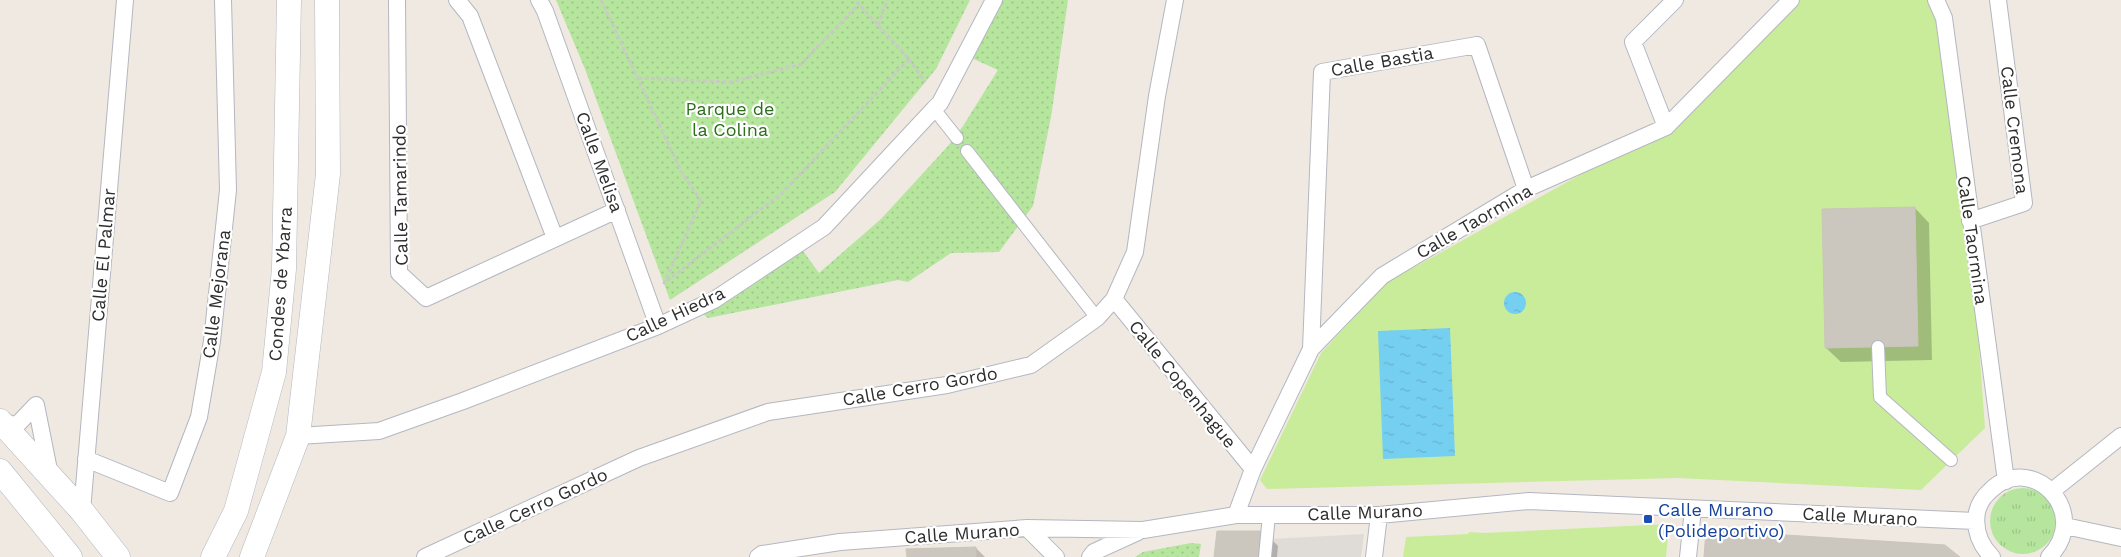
<svg xmlns="http://www.w3.org/2000/svg" width="2121" height="557" font-family="'Work Sans',sans-serif">
  <style>
    .grass { fill: url(#grass-tufts) }
    .park { fill: url(#park-dots) }
    .pitch { fill: #c9ec9a }
    .plaza { fill: #dfdcd8 }
    .water { fill: url(#water-ripples) }
    .shadow { fill: #0003 }
    .building { fill: #cbc7bf; stroke: #cbc5ba }
    .lines { fill: none; stroke-linecap: round; stroke-linejoin: round }
    .pedestrian-casing { stroke: #b4b7c1; stroke-width: 14 }
    .minor-casing { stroke: #b4b7c1; stroke-width: 18 }
    .secondary-casing { stroke: #b4b7c1; stroke-width: 25 }
    .path { stroke: #c9c9c9; stroke-width: 3; stroke-dasharray: 4 2.5; stroke-linecap: butt }
    .pedestrian { stroke: #fff; stroke-width: 12 }
    .minor { stroke: #fff; stroke-width: 16 }
    .secondary { stroke: #fff; stroke-width: 24 }
    .transit-dot { fill: #1a4fb4; stroke: #fff; stroke-width: 2 }
    .labels { text-anchor: middle; dominant-baseline: central; stroke-width: 4.5; stroke-linejoin: round; paint-order: stroke }
    .street-label { font-size: 18px; fill: #2e2e2e; stroke: #fff }
    .park-label { font-size: 18px; fill: #2c6e1b; stroke: #fff }
    .transit-label { font-size: 18px; fill: #164399; stroke: #fff; text-anchor: start }
  </style>
  <defs>
    <pattern id="grass-tufts" width="24" height="20" patternUnits="userSpaceOnUse" patternTransform="scale(1.25)"><rect width="24" height="20" fill="#b6e59e"/><path d="M3 7l-1-3M5 7V3M7 7l1-3M15 17l-1-3M17 17v-4M19 17l1-3" fill="none" stroke="#9dc588"/></pattern>
    <pattern id="park-dots" width="8" height="8" patternUnits="userSpaceOnUse" patternTransform="scale(1.25)"><rect width="8" height="8" fill="#b6e59e"/><path d="M2 2h.1M6 6h.1" fill="none" stroke="#9dc588" stroke-width="1.8" stroke-linecap="round"/></pattern>
    <pattern id="water-ripples" width="26" height="14" patternUnits="userSpaceOnUse" patternTransform="scale(1.25)"><rect width="26" height="14" fill="#75cff0"/><path d="M2 4q2-2 4 0t4 0M15 11q2-2 4 0t4 0" fill="none" stroke="#66b2ce"/></pattern>
  </defs>
  <rect width="100%" height="100%" fill="#efe9e1"/>
  <path class="grass" d="M1990 521a33 33 0 1 1 66 0a33 33 0 1 1-66 0Z"/>
  <path class="park" d="M556 0H970L936 69 835 192 670 300 585 69Z
    M994 0H1068L1051 117 1033 206 999 252 951 253 908 282 898 280 708 318 696 308 798 244 819 273 881 219 948 146 963 126 998 70 965 55Z
    M1191 543 1201 544 1199 557H1135L1143 552Z"/>
  <path class="pitch" d="M1791 0H1936L1970 221 1985 428 1921 490 1678 478 1267 489 1260 480 1321 353 1386 283 1666 127Z
    M1669 524 1666 557H1403L1406 537 1468 534 1469 532 1484 533Z"/>
  <path class="plaza" d="M1364 534 1361 557H1267L1269 539Z"/>
  <path class="water" d="M1504 303a11 11 0 1 1 22 0a11 11 0 1 1-22 0Z
    M1450 328 1455 456 1383 459 1378 331Z"/>
  <path class="shadow" d="M1915 208 1929 223 1932 360 1841 362 1826 348Z
    M1264 532 1278 546 1277 557H1215Z
    M976 548 985 557H908Z"/>
  <path class="building" d="M1915 207 1918 346 1825 348 1822 209Z
    M1706 530 1945 545 1960 557H1704Z
    M1217 531H1265L1262 557H1214Z
    M976 547V557H907L906 549Z"/>
  <g class="lines">
    <defs>
      <path id="pedestrian" d="M934 109 957 138
        M967 151 1097 318
        M1878 347 1880 397 1951 460
        M1265 557 1269 515"/>
      <path id="minor" d="M397 0 399 273 426 298 617 210
        M457 0 470 16 555 238
        M539 0 545 11 658 326
        M1936 0 1944 18 2006 481
        M1666 127 1633 42 1675 0
        M1970 221 2024 203 1998 0
        M1114 299 1253 469
        M1311 349 1322 72 1477 45 1526 189
        M0 420 16 426 36 405 50 475
        M298 436 379 431 463 401 658 326 714 300 824 227 934 109 940 103 994 0
        M86 459 170 493 199 417 212 341 228 190 223 0
        M2052 491 2121 436
        M82 511 125 0
        M1236 515 1253 469 1311 349 1382 276 1526 189 1666 127 1791 0
        M2065 526 2121 538
        M1027 528 1056 557
        M425 557 639 458 768 412 947 385 1031 365 1097 318 1114 299 1135 252 1157 96 1175 0
        M758 557 762 554 840 542 1027 528 1143 530 1236 515H1379L1529 501 1975 521
        M1090 557 1094 552 1138 532
        M1374 557 1379 515
        M1688 557 1693 509
        M1992 557C1979 544 1974 530 1977 512 1979 503 1984 496 1991 490 2031 451 2093 512 2049 557"/>
      <path id="secondary" d="M0 421 82 511 118 557
        M0 471 70 557
        M213 557 236 511 274 372 284 269 289 0
        M252 557 298 436 328 174 327 0"/>
    </defs>
    <use href="#pedestrian" class="pedestrian-casing"/>
    <use href="#minor" class="minor-casing"/>
    <use href="#secondary" class="secondary-casing"/>
    <path class="path" d="M601 0 681 171 701 201 664 283 781 194 909 59 855 0
      M878 25 887 0
      M909 59 925 82
      M638 78 731 82 801 64 859 4"/>
    <use href="#pedestrian" class="pedestrian"/>
    <use href="#minor" class="minor"/>
    <use href="#secondary" class="secondary"/>
  </g>
  <rect class="transit-dot" x="1643" y="514" width="10" height="10" rx="2.5"/>
  <g class="labels">
    <g class="street-label">
      <text transform="translate(1382 61) rotate(-10)">Calle Bastia</text>
      <text transform="translate(2015 130) rotate(83)">Calle Cremona</text>
      <text transform="translate(600 162) rotate(70)">Calle Melisa</text>
      <text transform="translate(400 195) rotate(-91)">Calle Tamarindo</text>
      <text transform="translate(1474 221) rotate(-30)">Calle Taormina</text>
      <text transform="translate(1973 240) rotate(82)">Calle Taormina</text>
      <text transform="translate(103 255) rotate(-85)">Calle El Palmar</text>
      <text transform="translate(280 284) rotate(-86)">Condes de Ybarra</text>
      <text transform="translate(216 294) rotate(-83)">Calle Mejorana</text>
      <text transform="translate(675 314) rotate(-25)">Calle Hiedra</text>
      <text transform="translate(1183 384) rotate(51)">Calle Copenhague</text>
      <text transform="translate(920 386) rotate(-10)">Calle Cerro Gordo</text>
      <text transform="translate(535 506) rotate(-25)">Calle Cerro Gordo</text>
      <text transform="translate(1365 512) rotate(-2)">Calle Murano</text>
      <text transform="translate(1860 516) rotate(3)">Calle Murano</text>
      <text transform="translate(962 533) rotate(-4)">Calle Murano</text>
    </g>
    <g class="park-label">
      <text x="730" y="108">Parque de<tspan x="730" dy="21">la Colina</tspan></text>
    </g>
    <g class="transit-label">
      <text x="1658" y="509">Calle Murano<tspan x="1658" dy="21">(Polideportivo)</tspan></text>
    </g>
  </g>
</svg>
